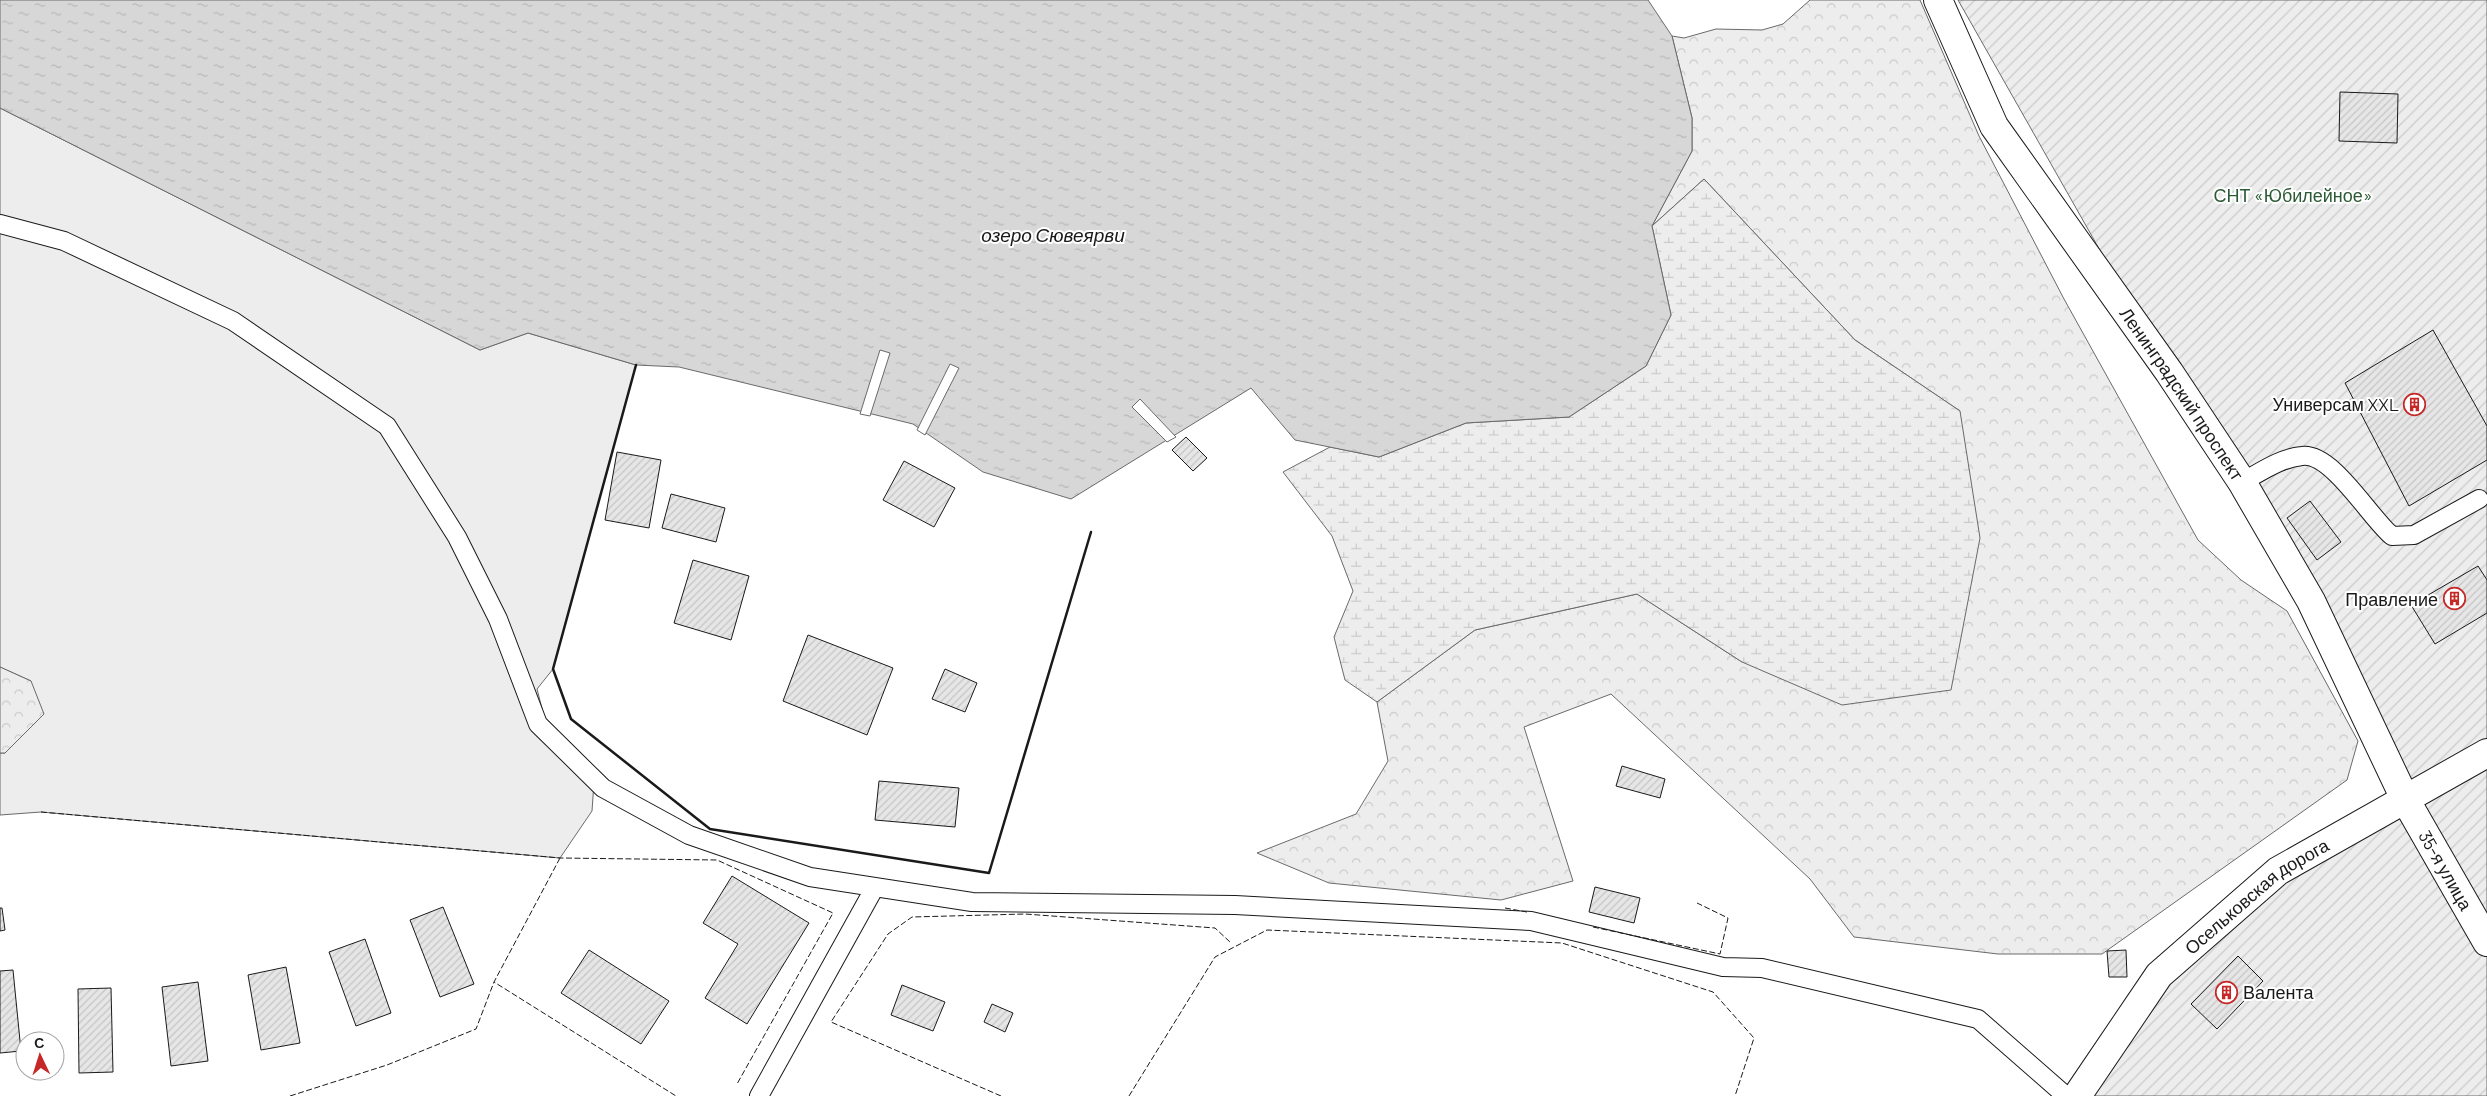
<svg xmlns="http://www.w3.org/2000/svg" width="2487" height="1096" font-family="Barlow,sans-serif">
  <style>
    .built { fill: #ededed; stroke: #6a6a6a }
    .forest { fill: url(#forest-crowns); stroke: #6a6a6a }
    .wetland { fill: url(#wetland-marsh); stroke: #6a6a6a }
    .garden { fill: url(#garden-furrows); stroke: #6a6a6a }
    .water { fill: url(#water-ripples); stroke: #6a6a6a }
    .pier { fill: #fff; stroke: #6a6a6a }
    .building { fill: url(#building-hatch); stroke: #1a1a1a }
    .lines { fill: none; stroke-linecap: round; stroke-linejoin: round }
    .service-casing { stroke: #1a1a1a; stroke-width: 20 }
    .minor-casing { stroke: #1a1a1a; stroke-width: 30 }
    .tertiary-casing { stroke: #1a1a1a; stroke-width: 30 }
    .service { stroke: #fff; stroke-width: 18 }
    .minor { stroke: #fff; stroke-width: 28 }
    .tertiary { stroke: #fff; stroke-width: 28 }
    .fence { stroke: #1a1a1a; stroke-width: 1; stroke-dasharray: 6 2.5; stroke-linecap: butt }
    .wall { stroke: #1a1a1a; stroke-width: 2.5 }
    .labels { text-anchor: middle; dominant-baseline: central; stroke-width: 4; stroke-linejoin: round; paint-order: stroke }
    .park-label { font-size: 18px; fill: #2b5a34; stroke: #fff }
    .street-label { font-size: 18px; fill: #1a1a1a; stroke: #fff }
    .poi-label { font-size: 18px; fill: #1a1a1a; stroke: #fff; text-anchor: end }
    .water-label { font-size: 19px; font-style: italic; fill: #1a1a1a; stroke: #fff }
  </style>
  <defs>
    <pattern id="forest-crowns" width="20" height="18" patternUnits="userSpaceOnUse" patternTransform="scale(1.25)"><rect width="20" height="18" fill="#ededed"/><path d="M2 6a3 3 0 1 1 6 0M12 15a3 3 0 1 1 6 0" fill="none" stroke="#cbcbcb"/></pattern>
    <pattern id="wetland-marsh" width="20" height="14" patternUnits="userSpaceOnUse" patternTransform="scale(1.25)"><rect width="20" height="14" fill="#ededed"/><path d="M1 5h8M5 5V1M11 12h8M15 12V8" fill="none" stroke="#cbcbcb"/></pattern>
    <pattern id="garden-furrows" width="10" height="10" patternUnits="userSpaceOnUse" patternTransform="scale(1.25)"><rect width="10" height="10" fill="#ededed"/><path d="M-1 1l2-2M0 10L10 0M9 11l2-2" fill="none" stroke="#cbcbcb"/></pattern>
    <pattern id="water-ripples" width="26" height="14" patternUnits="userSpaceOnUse" patternTransform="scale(1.25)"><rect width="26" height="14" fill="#d7d7d7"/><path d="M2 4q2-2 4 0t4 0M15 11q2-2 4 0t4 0" fill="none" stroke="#b8b8b8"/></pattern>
    <pattern id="building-hatch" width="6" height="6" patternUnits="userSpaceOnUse" patternTransform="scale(1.25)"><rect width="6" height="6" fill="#e6e6e6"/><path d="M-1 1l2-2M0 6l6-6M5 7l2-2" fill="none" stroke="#c5c5c5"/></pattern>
  </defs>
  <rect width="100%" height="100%" fill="#fff"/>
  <path class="built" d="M0 108 480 350 528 333 636 365 553 669 537 689 545 720 595 768 592 811 560 858 41 812 0 815V753H5L31 681 0 667Z"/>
  <path class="forest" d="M1810 0H1920L1979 136 2064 299 2198 540 2241 580 2287 611 2358 741 2347 780 2102 954H1998L1854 937 1810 879 1611 694 1524 727 1573 881 1501 900 1329 883 1257 853 1356 814 1388 761 1377 702 1475 630 1637 594 1742 662 1960 411 1855 340 1704 179 1652 226 1692 151V118L1672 36 1684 38 1716 29 1762 30 1783 24Z
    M0 667 31 681 44 714 5 753H0Z"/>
  <path class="wetland" d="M1704 179 1855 340 1960 411 1980 538 1951 690 1842 705 1742 662 1637 594 1475 630 1377 702 1345 680 1334 637 1353 591 1332 536 1283 472 1330 447 1379 457 1466 423 1569 417 1646 366 1671 315 1652 226Z"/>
  <path class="garden" d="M1958 0H2487V1096H2077L2159 975 2278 871 2405 799 2169 372Z"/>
  <path class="water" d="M0 0H1648L1672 36 1692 118V151L1652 226 1671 315 1646 366 1569 417 1466 423 1379 457 1295 440 1251 388 1071 499 983 472 913 424 679 367 636 365 528 333 480 350 0 108Z"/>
  <path class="pier" d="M880 350 890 353 870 416 860 414Z
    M950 364 959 368 925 435 917 430Z
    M1140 399 1176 437 1167 442 1132 407Z"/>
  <path class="building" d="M2340 92 2398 94 2397 143 2339 141Z
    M2433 330 2487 426V460L2409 506 2345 383Z
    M1186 437 1207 458 1193 471 1172 450Z
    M617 452 661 460 649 528 605 520Z
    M904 461 955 488 934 527 883 500Z
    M671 494 725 508 716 542 662 528Z
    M2310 501 2341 542 2317 560 2287 518Z
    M693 560 749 576 731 640 674 623Z
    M2478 566 2487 580V613L2435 644 2411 605Z
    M808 635 893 668 867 735 783 701Z
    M945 669 977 683 965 712 932 699Z
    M1622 766 1665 779 1660 798 1616 786Z
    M879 781 959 788 955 827 875 820Z
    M732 876 809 923 747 1024 705 998 738 944 703 923Z
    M1595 887 1640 898 1634 923 1589 912Z
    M443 907 474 984 440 997 410 920Z
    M0 908H2L5 930 0 931Z
    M365 939 391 1013 356 1026 329 952Z
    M589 950 669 1001 641 1044 561 993Z
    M2126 950 2127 977H2109L2107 951Z
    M2238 956 2263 981 2217 1029 2191 1004Z
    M286 967 300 1043 261 1050 248 975Z
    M13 970 21 1051 0 1053V971Z
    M198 982 208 1061 171 1066 162 987Z
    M902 985 945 1002 933 1031 891 1015Z
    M111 988 113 1072 79 1073 78 989Z
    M992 1004 1013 1013 1005 1032 984 1022Z"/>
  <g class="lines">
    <defs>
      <path id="service" d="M0 224 64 241 233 321 387 426 457 537 498 619 538 724 603 788 689 835 810 877 972 902 1235 905 1531 921 1723 967 1762 968 1978 1019 2066 1096
        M2242 482C2261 472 2280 458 2302 456 2332 452 2370 518 2392 536L2414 535 2479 499
        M759 1096 875 887"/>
      <g id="minor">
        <path id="s1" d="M2405 799 2487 942"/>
      </g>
      <g id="tertiary">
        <path id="s2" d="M1938 0 1994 126 2169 372 2242 482 2311 601 2405 799"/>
        <path id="s3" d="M2077 1096 2159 975 2278 871 2487 753"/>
      </g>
    </defs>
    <use href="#service" class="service-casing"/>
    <use href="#minor" class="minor-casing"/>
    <use href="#tertiary" class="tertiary-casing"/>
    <use href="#service" class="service"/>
    <use href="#minor" class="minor"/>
    <use href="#tertiary" class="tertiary"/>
    <path class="fence" d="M41 812 560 858 717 860 833 913 737 1084
      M560 858 494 982 676 1096
      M1505 908 1527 912
      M1593 927 1720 954 1728 918 1697 903
      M290 1096 387 1065 476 1029 494 982
      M1001 1096 831 1022 888 934 912 917 1025 914 1215 928 1230 942
      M1129 1096 1215 957 1267 930 1562 943 1713 992 1754 1038 1735 1096"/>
    <path class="wall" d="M636 365 553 669 571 719 710 829 989 873 1091 532"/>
  </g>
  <defs>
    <symbol id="building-ring" viewBox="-11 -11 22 22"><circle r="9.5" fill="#fff" stroke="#c62828" stroke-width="1.5"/><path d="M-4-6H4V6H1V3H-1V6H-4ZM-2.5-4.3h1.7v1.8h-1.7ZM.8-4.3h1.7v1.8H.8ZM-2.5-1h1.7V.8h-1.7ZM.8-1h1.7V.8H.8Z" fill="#c62828"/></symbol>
  </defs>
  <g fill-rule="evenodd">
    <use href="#building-ring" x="2402" y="392" width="25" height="25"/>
    <use href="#building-ring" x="2442" y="586" width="25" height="25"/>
    <use href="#building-ring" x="2214" y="980" width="25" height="25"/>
  </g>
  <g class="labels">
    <g class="park-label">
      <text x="2293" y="195">СНТ «Юбилейное»</text>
    </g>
    <g class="street-label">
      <text stroke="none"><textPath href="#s2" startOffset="465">Ленинградский проспект</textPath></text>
      <text stroke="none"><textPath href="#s1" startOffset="82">35-я улица</textPath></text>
      <text stroke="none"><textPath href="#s3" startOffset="272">Осельковская дорога</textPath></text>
    </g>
    <g class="poi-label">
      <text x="2399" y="404">Универсам XXL</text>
      <text x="2438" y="599">Правление</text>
      <text x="2243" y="992" text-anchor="start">Валента</text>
    </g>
    <g class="water-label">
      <text x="1053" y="234">озеро Сювеярви</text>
    </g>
  </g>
  <g transform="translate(40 1056) rotate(356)"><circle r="24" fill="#ffffff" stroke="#a3a3a3"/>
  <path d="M0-4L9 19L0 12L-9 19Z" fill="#c62828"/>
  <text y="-8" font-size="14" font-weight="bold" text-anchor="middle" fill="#1a1a1a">С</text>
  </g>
</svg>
